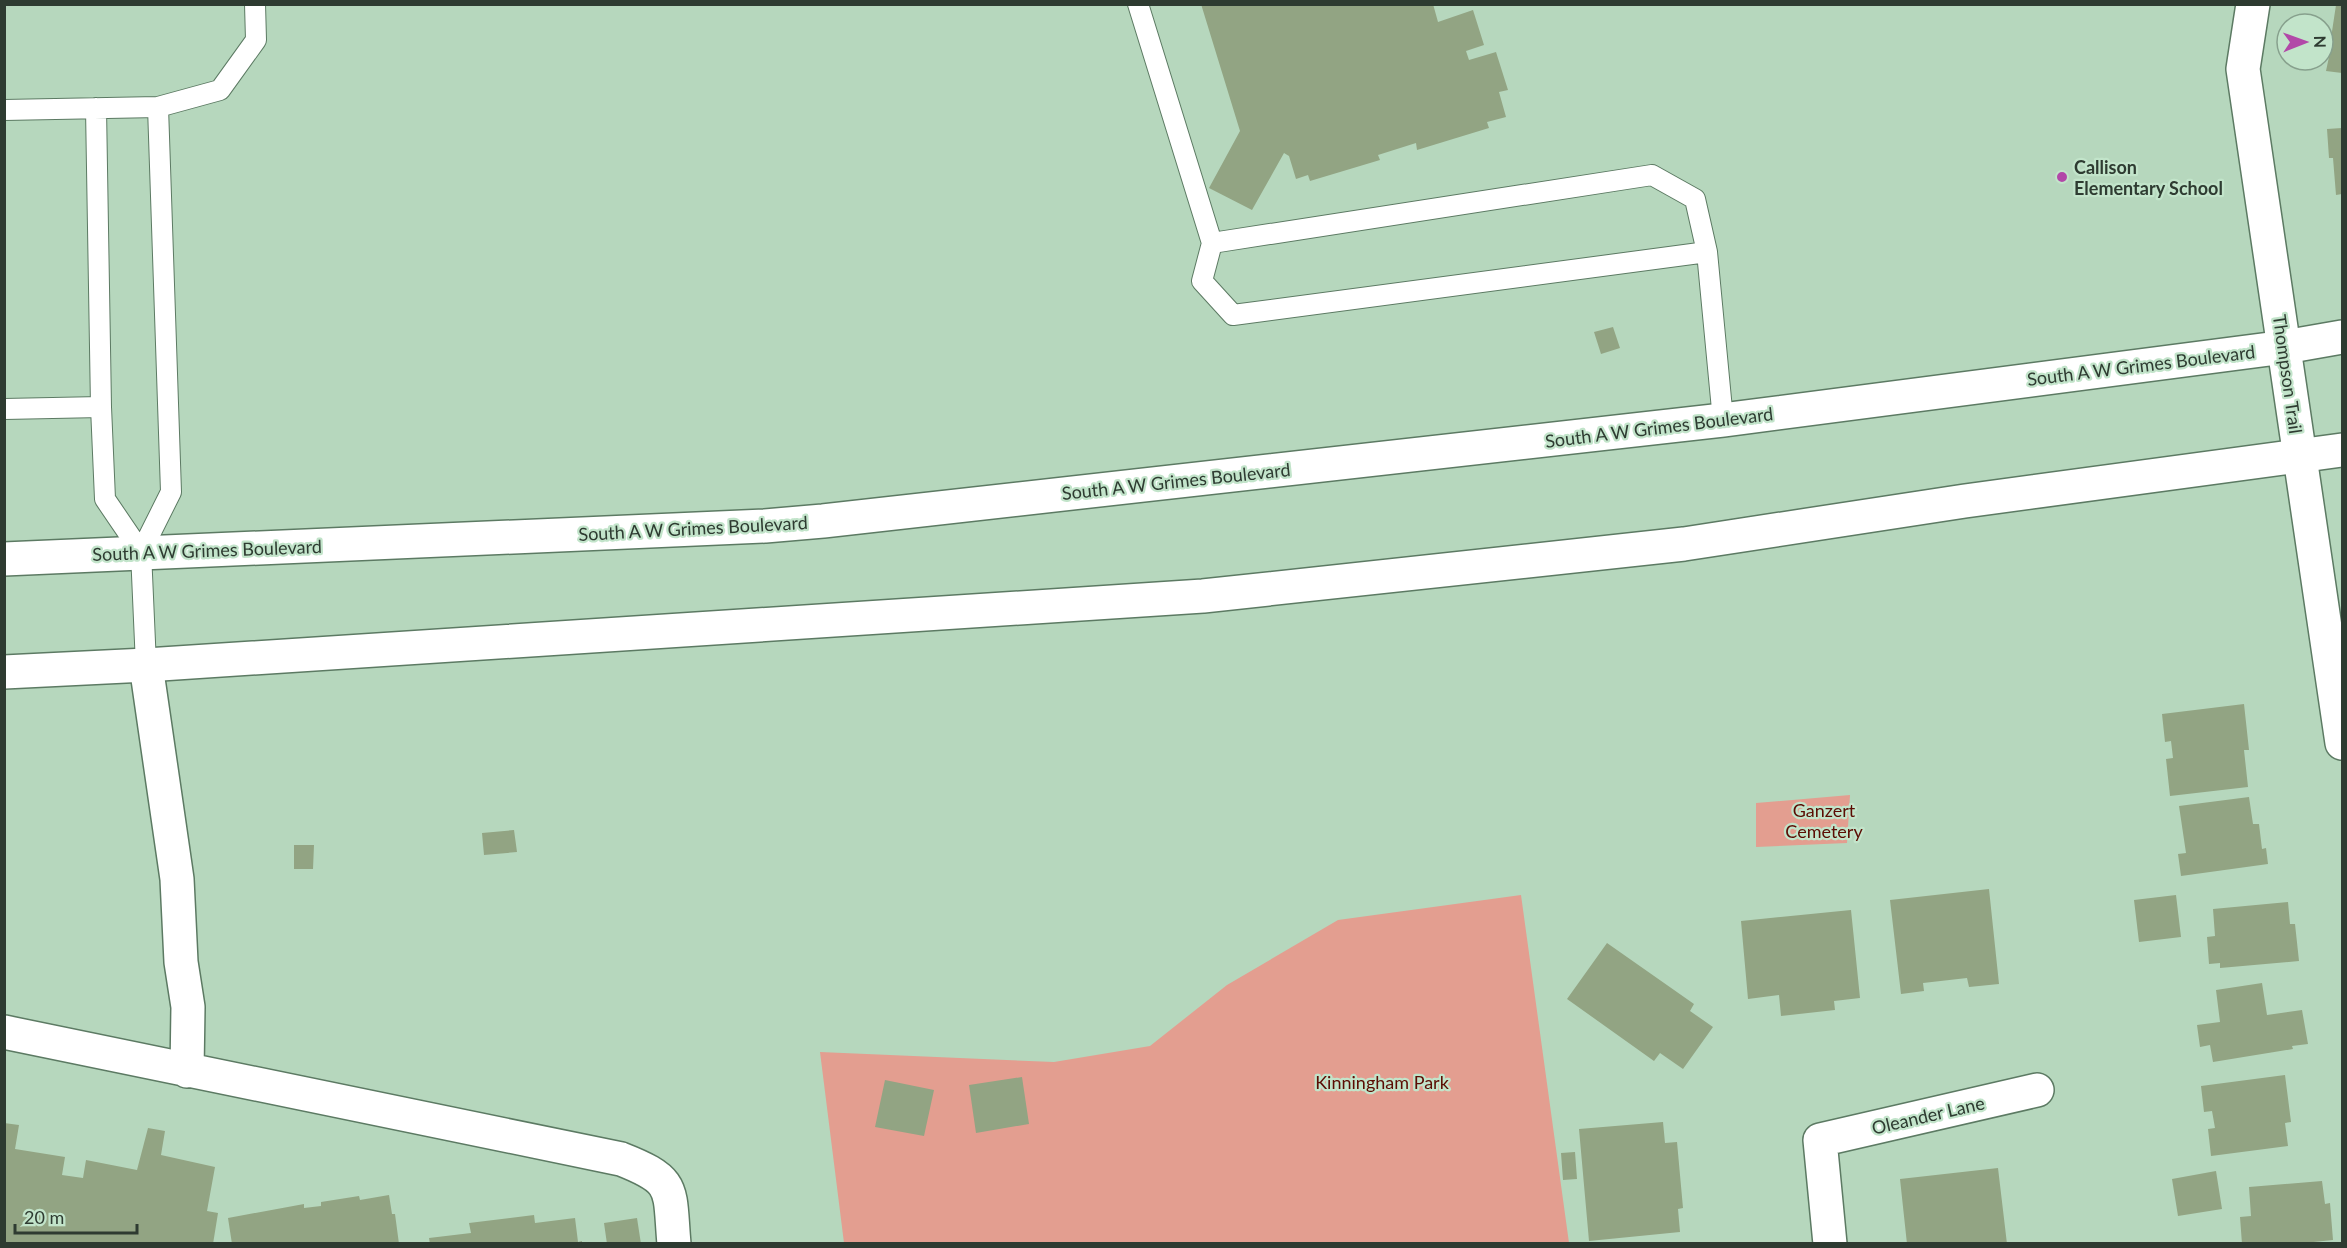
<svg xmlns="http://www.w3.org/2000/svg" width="2347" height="1248" font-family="Lato,sans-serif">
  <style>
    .green { fill: #e39e90 }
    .building { fill: #92a483 }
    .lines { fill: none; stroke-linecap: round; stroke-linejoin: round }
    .service-casing { stroke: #5c7a63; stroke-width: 22 }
    .minor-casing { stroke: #5c7a63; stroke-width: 36 }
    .secondary-casing { stroke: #5c7a63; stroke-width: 36 }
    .service { stroke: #fff; stroke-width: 20 }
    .minor { stroke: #fff; stroke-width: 33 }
    .secondary { stroke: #fff; stroke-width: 33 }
    .poi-dot { fill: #b248a8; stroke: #c2e4ca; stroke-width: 2 }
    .labels { text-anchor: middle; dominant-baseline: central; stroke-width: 4.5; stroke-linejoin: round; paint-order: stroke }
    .poi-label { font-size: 18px; font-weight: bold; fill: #2e3b31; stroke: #c2e4ca; text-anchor: start }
    .street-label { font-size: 18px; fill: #2e3b31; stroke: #c2e4ca }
    .park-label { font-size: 18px; fill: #5b0c03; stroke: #c2e4ca }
  </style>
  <rect width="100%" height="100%" fill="#b6d7bd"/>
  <path class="green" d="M1850 795 1847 843 1756 847V803Z
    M1521 895 1569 1243H844L820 1052 1054 1062 1150 1046 1227 985 1338 920Z"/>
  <path class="building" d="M1201 4H1433L1438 22 1473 10 1484 45 1466 51 1469 60 1496 52 1508 90 1499 92 1506 117 1487 122 1489 128 1417 150 1416 143 1378 155 1380 160 1310 181 1308 175 1296 179 1289 156 1284 153 1252 210 1209 188 1240 131Z
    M2336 5H2342V73L2326 71 2333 38H2331Z
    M2342 128V194L2336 195 2333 158H2329L2327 129Z
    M1613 327 1620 348 1601 354 1594 332Z
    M2244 704 2249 750H2244L2248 787 2170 796 2166 759 2173 758 2171 741 2165 742 2162 714Z
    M2249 797 2253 824H2259L2262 849 2266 848 2268 864 2181 876 2178 854 2186 853 2179 806Z
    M514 830 517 852 484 855 482 833Z
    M294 845H314L313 869H294Z
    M1989 889 1999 984 1969 987 1967 978 1923 983 1924 991 1901 994 1890 900Z
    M2176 895 2181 937 2139 942 2134 900Z
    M2288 902 2290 924H2295L2299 961 2220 968V963L2209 964 2207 937 2215 936 2213 909Z
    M1851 910 1860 998 1834 1001 1835 1010 1781 1016 1779 995 1748 999 1741 921Z
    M1607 943 1694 1004 1690 1011 1713 1027 1683 1069 1660 1053 1654 1061 1567 999Z
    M2262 983 2267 1015 2302 1010 2308 1044 2292 1046 2293 1049 2213 1062 2210 1045 2200 1047 2197 1025 2220 1022 2216 990Z
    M2285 1075 2291 1122 2285 1123 2288 1146 2211 1156 2208 1129 2215 1128 2212 1111 2204 1112 2201 1086Z
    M1022 1077 1029 1124 976 1133 969 1085Z
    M885 1080 934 1090 924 1136 875 1127Z
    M1663 1122 1665 1143 1677 1142 1683 1208 1678 1209 1680 1232 1589 1241 1579 1129Z
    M4 1123 19 1125 15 1149 65 1157 62 1175 83 1178 86 1160 137 1170 148 1128 165 1131 161 1155 215 1167 207 1211 218 1213 213 1244H4Z
    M1575 1152 1577 1179 1563 1180 1561 1153Z
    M1998 1168 2007 1244H1907L1900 1179Z
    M2216 1171 2222 1209 2178 1216 2172 1179Z
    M2322 1181 2325 1204 2330 1203 2333 1240 2294 1244H2242L2240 1217 2251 1216 2249 1187Z
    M389 1195 392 1214H395L399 1244H232L228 1218 304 1204V1208L321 1206V1202L359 1196 360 1200Z
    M534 1215 535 1223 575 1218 578 1242 582 1241V1244H430L429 1238 471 1233 469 1223Z
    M637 1218 641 1244H607L604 1223Z"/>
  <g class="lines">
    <defs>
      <path id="service" d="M1138 4 1212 243
        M96 108 101 407
        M4 110 158 107 220 90 256 40 255 4
        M1707 252 1233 315 1202 281 1212 243 1652 175 1695 199 1707 252 1723 420
        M4 409 101 407 105 499 141 552
        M146 665 141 552 171 492 158 107"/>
      <path id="minor" d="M2253 4 2243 69 2342 743
        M146 665 177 879 181 962 188 1007 187 1071
        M4 1032 621 1159C677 1181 669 1188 674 1244
        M1830 1244 1820 1140 2037 1090"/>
      <path id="secondary" d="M4 559 765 526 823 521 1723 420 2285 347 2342 337
        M4 672 146 665 1203 596 1684 544 1965 501 2342 450"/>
    </defs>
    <use href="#service" class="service-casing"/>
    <use href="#minor" class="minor-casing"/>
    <use href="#secondary" class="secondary-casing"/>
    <use href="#service" class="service"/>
    <use href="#minor" class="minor"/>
    <use href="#secondary" class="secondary"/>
  </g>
  <circle class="poi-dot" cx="2062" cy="177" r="6"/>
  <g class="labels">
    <g class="poi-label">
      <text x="2074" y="167">Callison<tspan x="2074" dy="21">Elementary School</tspan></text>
    </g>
    <g class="street-label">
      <text transform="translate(2141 365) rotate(-7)">South A W Grimes Boulevard</text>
      <text transform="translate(2288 374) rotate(82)">Thompson Trail</text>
      <text transform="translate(1659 427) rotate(-7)">South A W Grimes Boulevard</text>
      <text transform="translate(1176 481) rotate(-6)">South A W Grimes Boulevard</text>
      <text transform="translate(693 528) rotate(-3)">South A W Grimes Boulevard</text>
      <text transform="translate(207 550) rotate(-2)">South A W Grimes Boulevard</text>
      <text transform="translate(1928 1115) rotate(-13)">Oleander Lane</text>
    </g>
    <g class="park-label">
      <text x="1824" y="810">Ganzert<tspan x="1824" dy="21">Cemetery</tspan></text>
      <text x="1382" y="1082">Kinningham Park</text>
    </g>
  </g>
  <rect width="2347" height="1248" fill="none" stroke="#2e3b31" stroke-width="12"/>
  <g transform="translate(2305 42) rotate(89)"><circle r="28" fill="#c2e4ca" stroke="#87a08d" stroke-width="1.5"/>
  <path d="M0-4.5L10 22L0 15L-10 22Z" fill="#b248a8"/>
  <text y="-9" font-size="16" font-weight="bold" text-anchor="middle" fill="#2e3b31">N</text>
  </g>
  <path d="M15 1224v9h122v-9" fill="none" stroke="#2e3b31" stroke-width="3"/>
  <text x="24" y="1224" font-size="18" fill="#2e3b31" stroke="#c2e4ca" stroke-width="4.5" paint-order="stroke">20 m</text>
</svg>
